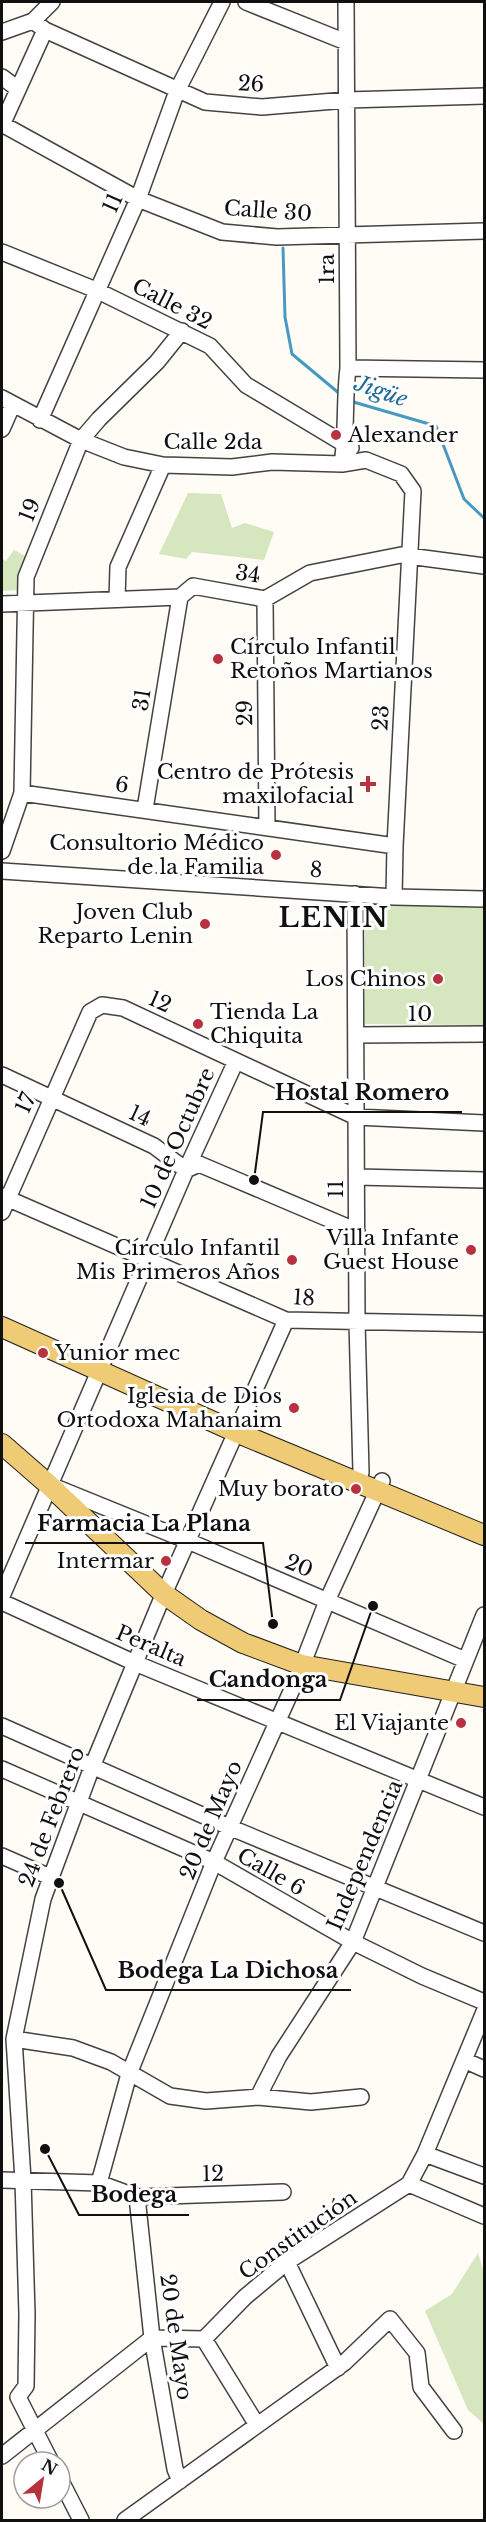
<svg xmlns="http://www.w3.org/2000/svg" width="486" height="2522" font-family="'Libre Baskerville',serif">
  <style>
    .green { fill: #d6e7bf }
    .lines { fill: none; stroke-linecap: round; stroke-linejoin: round }
    .stream { stroke: #4898c4; stroke-width: 3 }
    .minor-casing { stroke: #434343; stroke-width: 18 }
    .major-casing { stroke: #212121; stroke-width: 22 }
    .minor { stroke: #fff; stroke-width: 15 }
    .major { stroke: #eecb74; stroke-width: 20 }
    .poi-dot { fill: #b7313e; stroke: #fff; stroke-width: 2 }
    .labels { text-anchor: middle; dominant-baseline: central; stroke-width: 6; stroke-linejoin: round; paint-order: stroke }
    .street-label { font-size: 21px; fill: #101010; stroke: #fff }
    .poi-label { font-size: 21px; fill: #101010; stroke: #fff; text-anchor: end }
    .water-label { font-size: 22px; font-style: italic; fill: #216b9a; stroke: #fff }
    .district-label { font-size: 27px; font-weight: bold; letter-spacing: 1.5px; fill: #101010; stroke: #fff }
    .leader { fill: none; stroke: #101010; stroke-width: 2 }
    .callout-dot { fill: #101010; stroke: #fff; stroke-width: 2 }
    .callout-label { font-size: 22px; text-anchor: middle; font-weight: bold; fill: #101010; stroke: #fff; stroke-width: 6; stroke-linejoin: round; paint-order: stroke }
  </style>
  <rect width="100%" height="100%" fill="#fefcf4"/>
  <path class="green" d="M188 493 221 494 232 528 245 523 274 532 264 560 192 552 186 559 159 554Z
    M14 550 29 558 18 590 2 591V559L6 561Z
    M365 906H484V1025L365 1024Z
    M478 2253 484 2273V2424L468 2410 425 2311 452 2294Z"/>
  <g class="lines">
    <path class="stream" d="M283 248 285 317 292 354 340 394
      M350 401 436 426 464 499 484 518"/>
    <defs>
      <path id="minor" d="M246 2 346 42
        M33 21 45 30 205 102 262 107 347 100 484 96
        M2 32 33 21 52 2
        M2 77 18 89
        M2 124 138 199 222 232 277 237 484 231
        M2 125 45 30
        M2 252 96 290 210 346 246 385 351 448
        M348 368 484 370
        M2 398 81 440 124 457 163 465 232 467 272 462 342 464 366 460 401 474 413 491 395 846 394 897
        M40 420 138 199 177 91 222 2
        M2 429 13 404
        M342 464C347 432 344 400 348 368L346 2
        M117 599 118 567 163 465
        M265 599 267 827
        M2 604 180 597 193 586 265 599 310 573 401 555 484 566
        M22 793 395 846
        M145 809 180 597
        M2 851 22 793 26 577 81 440 99 419 157 362 182 331
        M2 871 394 897 484 899
        M355 894 357 1322 361 1472 358 1483
        M356 1035 484 1034
        M2 1075 154 1146 186 1170 199 1164 357 1231
        M357 1177 484 1180
        M2 1196 286 1320 484 1324
        M2 1212 90 1012 102 1005 123 1008 356 1117 484 1123
        M55 1487 188 1541 465 1660
        M2 1596 186 1170 236 1061
        M2 1602 135 1663 484 1807
        M2 1726 229 1827 484 1933
        M2 1769 214 1862 353 1942 422 1976 484 2002
        M2 1856 50 1877
        M14 2039 73 2048 111 2062 170 2096 206 2101 258 2097 311 2102 361 2097
        M464 2060 484 2069
        M258 2097 279 2056 353 1942 484 1615
        M425 2154 484 2176
        M2 2180 99 2183 137 2197 283 2192
        M99 2183 129 2074 214 1862 298 1676 327 1601 382 1481
        M409 2184 484 2216
        M137 2197 152 2338 175 2469 180 2481
        M287 2262 338 2368
        M204 2339 257 2425
        M2 2456 152 2338 204 2339 245 2297 287 2262 409 2184 425 2154 484 2012
        M51 2462 18 2397 26 2386 27 2314 23 2180 14 2039 43 1899 92 1767 159 1605 286 1320
        M60 2479 81 2520
        M125 2520 344 2363 390 2319 417 2353 421 2387 454 2431"/>
      <path id="major" d="M2 1327 236 1432 484 1535
        M2 1444 49 1485 164 1594 201 1620 243 1643 302 1665 484 1697"/>
    </defs>
    <use href="#minor" class="minor-casing"/>
    <use href="#major" class="major-casing"/>
    <use href="#minor" class="minor"/>
    <use href="#major" class="major"/>
  </g>
  <g class="poi-dot">
    <circle cx="336" cy="435" r="6"/>
    <circle cx="218" cy="659" r="6"/>
    <path d="M365 775h6v6h6v6h-6v6h-6v-6h-6v-6h6z"/>
    <circle cx="276" cy="855" r="6"/>
    <circle cx="205" cy="924" r="6"/>
    <circle cx="438" cy="979" r="6"/>
    <circle cx="198" cy="1024" r="6"/>
    <circle cx="471" cy="1250" r="6"/>
    <circle cx="292" cy="1260" r="6"/>
    <circle cx="43" cy="1353" r="6"/>
    <circle cx="294" cy="1408" r="6"/>
    <circle cx="356" cy="1489" r="6"/>
    <circle cx="166" cy="1561" r="6"/>
    <circle cx="461" cy="1723" r="6"/>
  </g>
  <g class="labels">
    <g class="street-label">
      <text transform="translate(251 84) rotate(3)">26</text>
      <text transform="translate(113 203) rotate(-66)">11</text>
      <text transform="translate(268 211) rotate(4)">Calle 30</text>
      <text transform="translate(327 269) rotate(-90)">1ra</text>
      <text transform="translate(172 304) rotate(27)">Calle 32</text>
      <text x="213" y="442">Calle 2da</text>
      <text transform="translate(30 510) rotate(-68)">19</text>
      <text transform="translate(248 574) rotate(8)">34</text>
      <text transform="translate(142 700) rotate(-81)">31</text>
      <text transform="translate(245 713) rotate(-91)">29</text>
      <text transform="translate(381 718) rotate(-87)">23</text>
      <text transform="translate(122 785) rotate(8)">6</text>
      <text transform="translate(316 870) rotate(4)">8</text>
      <text transform="translate(160 1002) rotate(24)">12</text>
      <text x="420" y="1014">10</text>
      <text transform="translate(26 1103) rotate(-66)">17</text>
      <text transform="translate(140 1116) rotate(25)">14</text>
      <text transform="translate(178 1138) rotate(-66)">10 de Octubre</text>
      <text transform="translate(336 1189) rotate(-90)">11</text>
      <text transform="translate(304 1298) rotate(4)">18</text>
      <text transform="translate(299 1566) rotate(23)">20</text>
      <text transform="translate(151 1646) rotate(23)">Peralta</text>
      <text transform="translate(52 1817) rotate(-69)">24 de Febrero</text>
      <text transform="translate(211 1820) rotate(-67)">20 de Mayo</text>
      <text transform="translate(365 1855) rotate(-67)">Independencia</text>
      <text transform="translate(271 1872) rotate(30)">Calle 6</text>
      <text transform="translate(213 2174) rotate(-1)">12</text>
      <text transform="translate(298 2235) rotate(-35)">Constitución</text>
      <text transform="translate(176 2337) rotate(82)">20 de Mayo</text>
    </g>
    <g class="poi-label">
      <text x="348" y="435" text-anchor="start">Alexander</text>
      <text x="230" y="647" text-anchor="start">Círculo Infantil<tspan x="230" dy="24">Retoños Martianos</tspan></text>
      <text x="354" y="772">Centro de Prótesis<tspan x="354" dy="24">maxilofacial</tspan></text>
      <text x="264" y="843">Consultorio Médico<tspan x="264" dy="24">de la Familia</tspan></text>
      <text x="193" y="912">Joven Club<tspan x="193" dy="24">Reparto Lenin</tspan></text>
      <text x="426" y="979">Los Chinos</text>
      <text x="210" y="1012" text-anchor="start">Tienda La<tspan x="210" dy="24">Chiquita</tspan></text>
      <text x="459" y="1238">Villa Infante<tspan x="459" dy="24">Guest House</tspan></text>
      <text x="280" y="1248">Círculo Infantil<tspan x="280" dy="24">Mis Primeros Años</tspan></text>
      <text x="55" y="1353" text-anchor="start">Yunior mec</text>
      <text x="282" y="1396">Iglesia de Dios<tspan x="282" dy="24">Ortodoxa Mahanaim</tspan></text>
      <text x="344" y="1489">Muy borato</text>
      <text x="154" y="1561">Intermar</text>
      <text x="449" y="1723">El Viajante</text>
    </g>
    <g class="water-label">
      <text transform="translate(381 391) rotate(19)">Jigüe</text>
    </g>
    <g class="district-label">
      <text x="334" y="917">LENIN</text>
    </g>
  </g>
  <path class="leader" d="M254 1180L263 1112H462M273 1624L263 1543H25M373 1606L340 1700H197M59 1883L106 1990H351M45 2149L79 2215H189"/>
  <g class="callout-dot">
    <circle cx="254" cy="1180" r="6"/>
    <circle cx="273" cy="1624" r="6"/>
    <circle cx="373" cy="1606" r="6"/>
    <circle cx="59" cy="1883" r="6"/>
    <circle cx="45" cy="2149" r="6"/>
  </g>
  <g class="callout-label">
    <text x="362" y="1100">Hostal Romero</text>
    <text x="144" y="1531">Farmacia La Plana</text>
    <text x="268" y="1687">Candonga</text>
    <text x="228" y="1978">Bodega La Dichosa</text>
    <text x="134" y="2202">Bodega</text>
  </g>
  <rect width="486" height="2522" fill="none" stroke="#101010" stroke-width="6"/>
  <g transform="translate(42 2480) rotate(30)"><circle r="28" fill="#ffffff" stroke="#9f9f9f" stroke-width="1.5"/>
  <path d="M0-4.5L10 22L0 15L-10 22Z" fill="#b7313e"/>
  <text y="-9" font-size="16" font-weight="bold" text-anchor="middle" fill="#101010">N</text>
  </g>
</svg>
